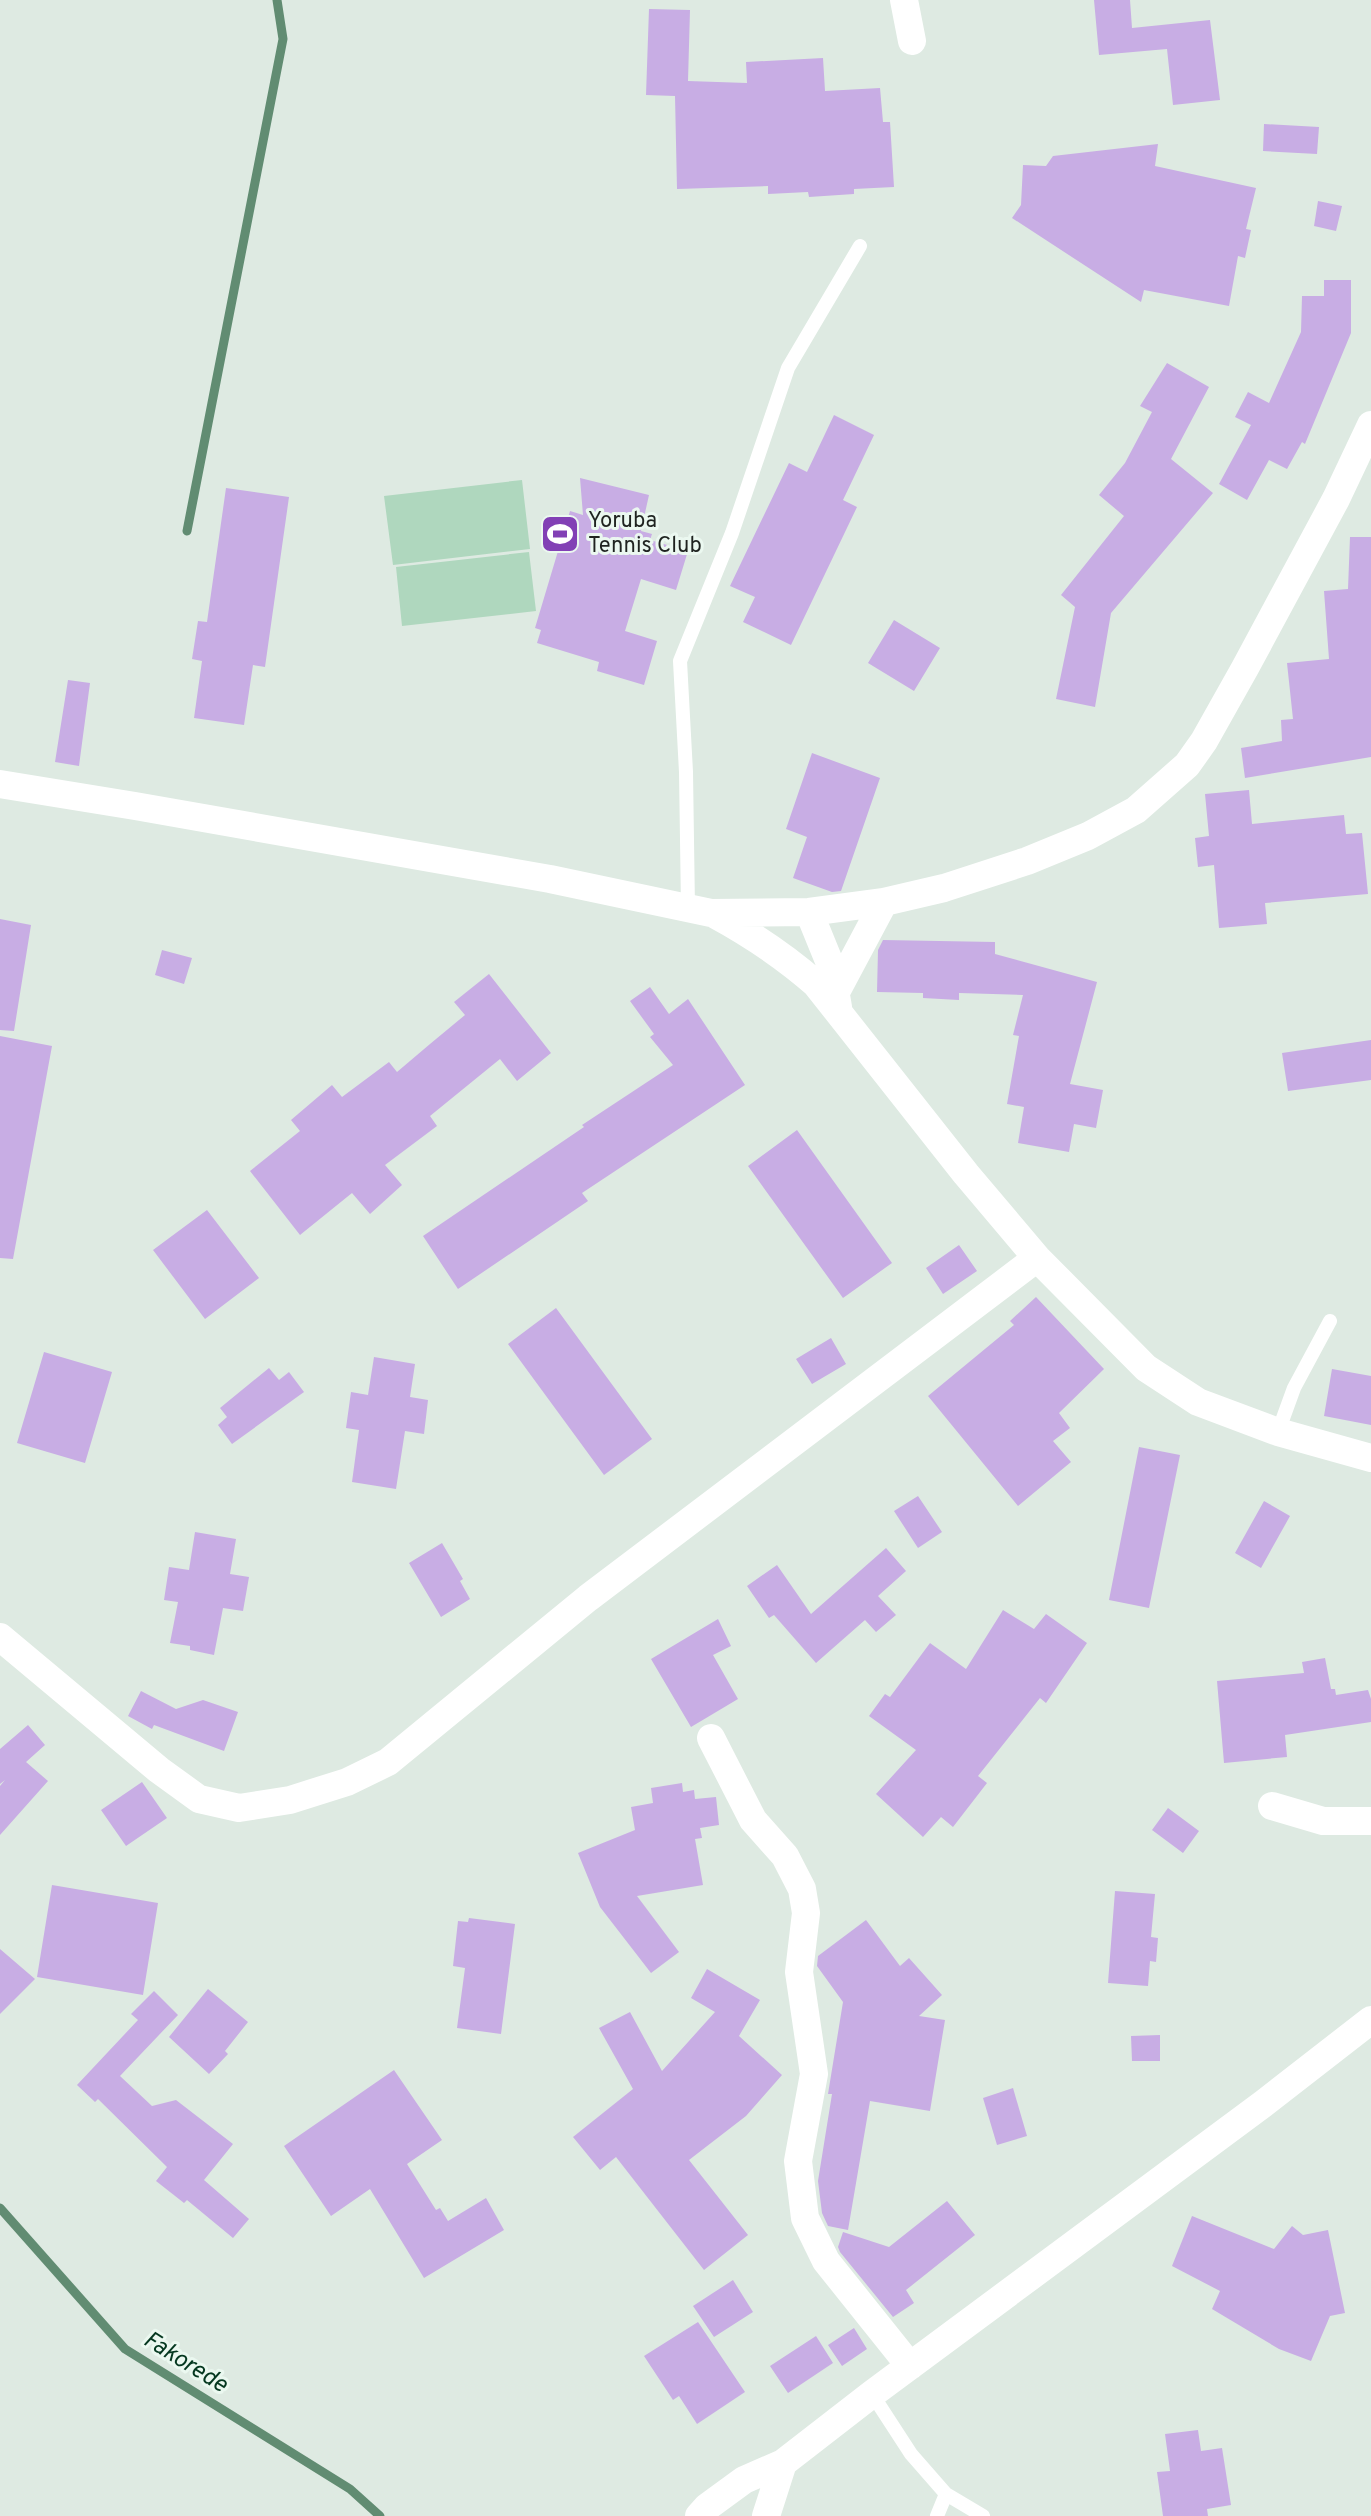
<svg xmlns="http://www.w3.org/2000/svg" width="1371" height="2516" font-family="Overpass,sans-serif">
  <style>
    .green { fill: #afd7be }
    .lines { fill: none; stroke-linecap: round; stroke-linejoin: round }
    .stream { stroke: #618c72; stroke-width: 9 }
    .building { fill: #c8ade4 }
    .lane { stroke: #fff; stroke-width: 14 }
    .street { stroke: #fff; stroke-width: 28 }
    .labels { text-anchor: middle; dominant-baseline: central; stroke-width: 6; stroke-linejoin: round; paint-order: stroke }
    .poi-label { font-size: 22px; fill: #1f2320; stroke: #ebf8f0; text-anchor: start }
    .water-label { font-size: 24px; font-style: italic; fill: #053820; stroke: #ebf8f0 }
  </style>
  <rect width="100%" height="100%" fill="#deeae2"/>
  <path class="green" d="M522 480 530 549 393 565 384 496Z
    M529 552 536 611 402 626 396 567Z"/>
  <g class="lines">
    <path class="stream" d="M187 531 283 39 277 0
      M0 2208 125 2349 350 2489 380 2516"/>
  </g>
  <path class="building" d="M1094 0H1130L1132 28 1210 20 1220 100 1173 105 1167 49 1099 55Z
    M649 9 690 10 688 81 747 83 746 62 823 58 825 91 880 88 883 122H890L894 187 854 189V194L809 197 808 192 768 194V186L677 189 675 96 646 95Z
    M1264 124 1319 127 1317 154 1263 151Z
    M1158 144 1155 166 1256 188 1246 229 1251 230 1245 258 1238 256 1229 306 1144 290 1141 302 1012 218 1021 205 1023 165 1046 166 1053 156Z
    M1318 201 1342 206 1336 231 1314 226Z
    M1324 280H1351V333L1305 444 1302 442 1287 469 1269 460 1247 500 1219 484 1251 425 1235 417 1248 392 1269 403 1301 332 1302 296H1324Z
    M1167 363 1209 387 1171 459 1213 493 1111 613 1095 707 1056 699 1075 607 1061 595 1124 516 1099 495 1125 463 1152 412 1140 406Z
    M834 415 874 435 843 500 857 507 791 645 743 622 755 597 730 586 789 463 807 472Z
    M580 478 649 495 641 531 652 534 650 540 688 551 676 590 641 579 625 631 657 641 644 685 597 671 599 662 537 643 541 630 535 628 570 511 583 515Z
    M226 488 289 497 265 667 253 665 244 725 194 718 202 661 192 659 198 621 207 622Z
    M1350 537H1371V757L1245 778 1241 748 1282 741 1281 720 1293 719 1287 663 1329 659 1324 591 1348 589Z
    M894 620 940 648 914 691 868 663Z
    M68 680 90 683 79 766 55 762Z
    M812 753 880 778 841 891 832 892 793 878 807 837 786 829Z
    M1249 790 1252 824 1344 815 1346 834 1362 833 1368 894 1265 903 1267 924 1219 928 1214 865 1198 867 1195 838 1209 836 1205 794Z
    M0 919 31 925 14 1031 0 1030Z
    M883 940 995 942V954L1097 982 1070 1084 1103 1090 1096 1128 1074 1124 1069 1152 1018 1143 1024 1107 1007 1104 1019 1036 1013 1035 1023 995 959 993V1000L923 998V993L877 992 878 950Z
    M162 950 192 958 184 984 155 975Z
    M489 974 551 1053 517 1081 500 1059 430 1116 437 1126 385 1165 402 1185 370 1214 352 1193 300 1235 250 1171 300 1131 291 1120 332 1085 342 1097 389 1062 397 1072 430 1044 465 1015 454 1002Z
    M650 987 669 1014 688 999 745 1085 582 1193 588 1201 458 1289 423 1236 584 1127 582 1125 673 1065 650 1037 654 1034 630 1001Z
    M0 1036 52 1046 13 1259 0 1258Z
    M1371 1040V1080L1288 1091 1282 1053Z
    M797 1130 892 1263 843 1298 748 1166Z
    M207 1210 259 1278 205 1319 153 1250Z
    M959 1245 977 1271 943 1294 926 1268Z
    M1036 1297 1104 1369 1059 1413 1070 1428 1053 1441 1071 1462 1018 1506 928 1396 1014 1325 1010 1321Z
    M556 1308 652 1439 604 1475 508 1344Z
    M831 1338 846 1364 812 1384 796 1359Z
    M44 1352 112 1372 85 1463 17 1443Z
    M374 1357 415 1364 410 1397 428 1400 424 1434 405 1431 396 1489 352 1482 359 1430 346 1428 351 1392 368 1395Z
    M269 1368 279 1380 289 1372 304 1392 232 1444 218 1425 227 1417 220 1408Z
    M1332 1369 1371 1376V1425L1324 1416Z
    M1139 1447 1180 1455 1149 1608 1109 1600Z
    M918 1496 942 1532 918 1548 894 1511Z
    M1264 1501 1290 1516 1261 1568 1235 1553Z
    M195 1532 236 1539 230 1574 249 1577 243 1611 223 1608 214 1655 190 1650V1646L170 1643 178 1602 164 1600 169 1567 189 1570Z
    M442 1543 463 1579 460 1581 470 1599 441 1617 409 1563Z
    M886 1548 906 1571 878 1596 896 1615 876 1632 865 1620 816 1663 774 1615 769 1618 747 1586 777 1565 811 1614Z
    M1003 1610 1034 1629 1046 1614 1087 1643 1046 1703 1040 1698 978 1776 987 1783 953 1827 941 1817 923 1837 876 1794 916 1750 869 1716 885 1694 890 1697 930 1643 966 1669Z
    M718 1619 731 1646 713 1655 738 1699 691 1727 651 1659Z
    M1325 1658 1331 1689H1335L1336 1695 1368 1690 1371 1699V1722L1285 1735 1287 1757 1224 1763 1217 1681 1304 1673 1302 1662Z
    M141 1691 176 1709 203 1700 238 1712 224 1751 154 1725 152 1729 128 1716Z
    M28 1725 45 1745 26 1762 48 1781 0 1835V1786L5 1780 0 1784V1749Z
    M142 1782 167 1818 126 1846 101 1810Z
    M682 1783 683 1792 694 1790 695 1799 716 1797 719 1825 700 1828 702 1838 695 1839 703 1885 637 1896 679 1952 651 1973 600 1907 578 1853 635 1830 631 1807 653 1803 651 1788Z
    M1168 1808 1199 1831 1183 1853 1152 1830Z
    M52 1885 158 1903 143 1995 37 1977Z
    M1115 1891 1155 1894 1151 1937 1158 1938 1156 1962 1150 1961 1148 1986 1108 1983Z
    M469 1918 515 1924 501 2034 457 2028 465 1968 453 1966 458 1921 468 1922Z
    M866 1920 900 1966 909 1958 942 1995 919 2016 945 2020 930 2111 870 2101 848 2230 828 2226 822 2213 818 2181 832 2094H828L843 2002 817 1966 818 1956Z
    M0 1949 35 1979 0 2014Z
    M707 1969 760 2000 739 2036 782 2075 746 2116 689 2160 748 2235 704 2270 616 2157 600 2170 573 2137 633 2089 599 2028 630 2012 662 2071 715 2012 691 1998Z
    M208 1989 248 2022 225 2051 228 2054 209 2074 169 2037Z
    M154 1991 178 2015 120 2076 152 2106 176 2100 233 2144 204 2180 249 2219 233 2238 187 2200 184 2203 156 2181 167 2167 98 2099 95 2102 77 2085 138 2020 131 2014Z
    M1160 2035V2061H1132L1131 2036Z
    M394 2070 442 2140 407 2164 436 2210 440 2208 448 2221 486 2198 504 2230 424 2278 370 2189 331 2216 284 2146Z
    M1013 2088 1027 2136 997 2145 983 2098Z
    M947 2201 975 2235 906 2290 914 2303 893 2317 840 2252 838 2247 843 2232 889 2247Z
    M1192 2216 1274 2249 1292 2226 1303 2235 1328 2230 1345 2313 1330 2316 1311 2361 1279 2349 1212 2309 1220 2291 1172 2266Z
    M733 2280 753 2312 714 2337 693 2306Z
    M698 2322 745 2392 697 2424 679 2396 673 2400 644 2356Z
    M854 2328 867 2349 842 2366 828 2345Z
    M816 2336 833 2363 788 2393 770 2366Z
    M1198 2430 1201 2451 1222 2448 1231 2505 1207 2509 1208 2516H1163L1157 2472 1170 2471 1165 2434Z"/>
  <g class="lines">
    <path class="lane" d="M688 908 686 772 680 661 732 533 788 368 860 246
      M1278 1432 1294 1388 1330 1321
      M872 2394 911 2454 946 2494 983 2516
      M937 2516 946 2494"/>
    <path class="street" d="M904 0 912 41
      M0 784 135 806 550 879 711 913 809 912 884 902 944 888 1027 861 1088 836 1136 810 1187 765 1204 741 1245 668 1336 499 1371 425
      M809 912 831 966 838 1007
      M714 914C751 934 784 956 816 984L966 1174 1037 1258 1146 1368 1198 1402 1278 1432 1371 1458
      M835 994 884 902
      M0 1637 159 1770 199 1799 239 1808 290 1800 347 1782 388 1762 588 1598 1037 1258
      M711 1738 753 1820 785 1856 802 1889 806 1913 799 1972 814 2074 798 2161 805 2218 826 2261 910 2366
      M1272 1806 1323 1821H1371
      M699 2516 707 2507 744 2480 783 2463 872 2394 1263 2104 1371 2020
      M766 2516 783 2463"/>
  </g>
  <defs>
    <symbol id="stadium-square" viewBox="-11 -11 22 22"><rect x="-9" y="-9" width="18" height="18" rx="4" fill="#8240b5" stroke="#ebf8f0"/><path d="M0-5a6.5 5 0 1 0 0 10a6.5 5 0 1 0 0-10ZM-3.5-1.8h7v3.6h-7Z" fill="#fff"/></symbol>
  </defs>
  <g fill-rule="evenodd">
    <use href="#stadium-square" x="538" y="512" width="44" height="44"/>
  </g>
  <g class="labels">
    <g class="poi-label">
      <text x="588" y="521">Yoruba<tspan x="588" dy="25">Tennis Club</tspan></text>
    </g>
    <g class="water-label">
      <text transform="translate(185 2363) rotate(32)">Fakorede</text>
    </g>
  </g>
</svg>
